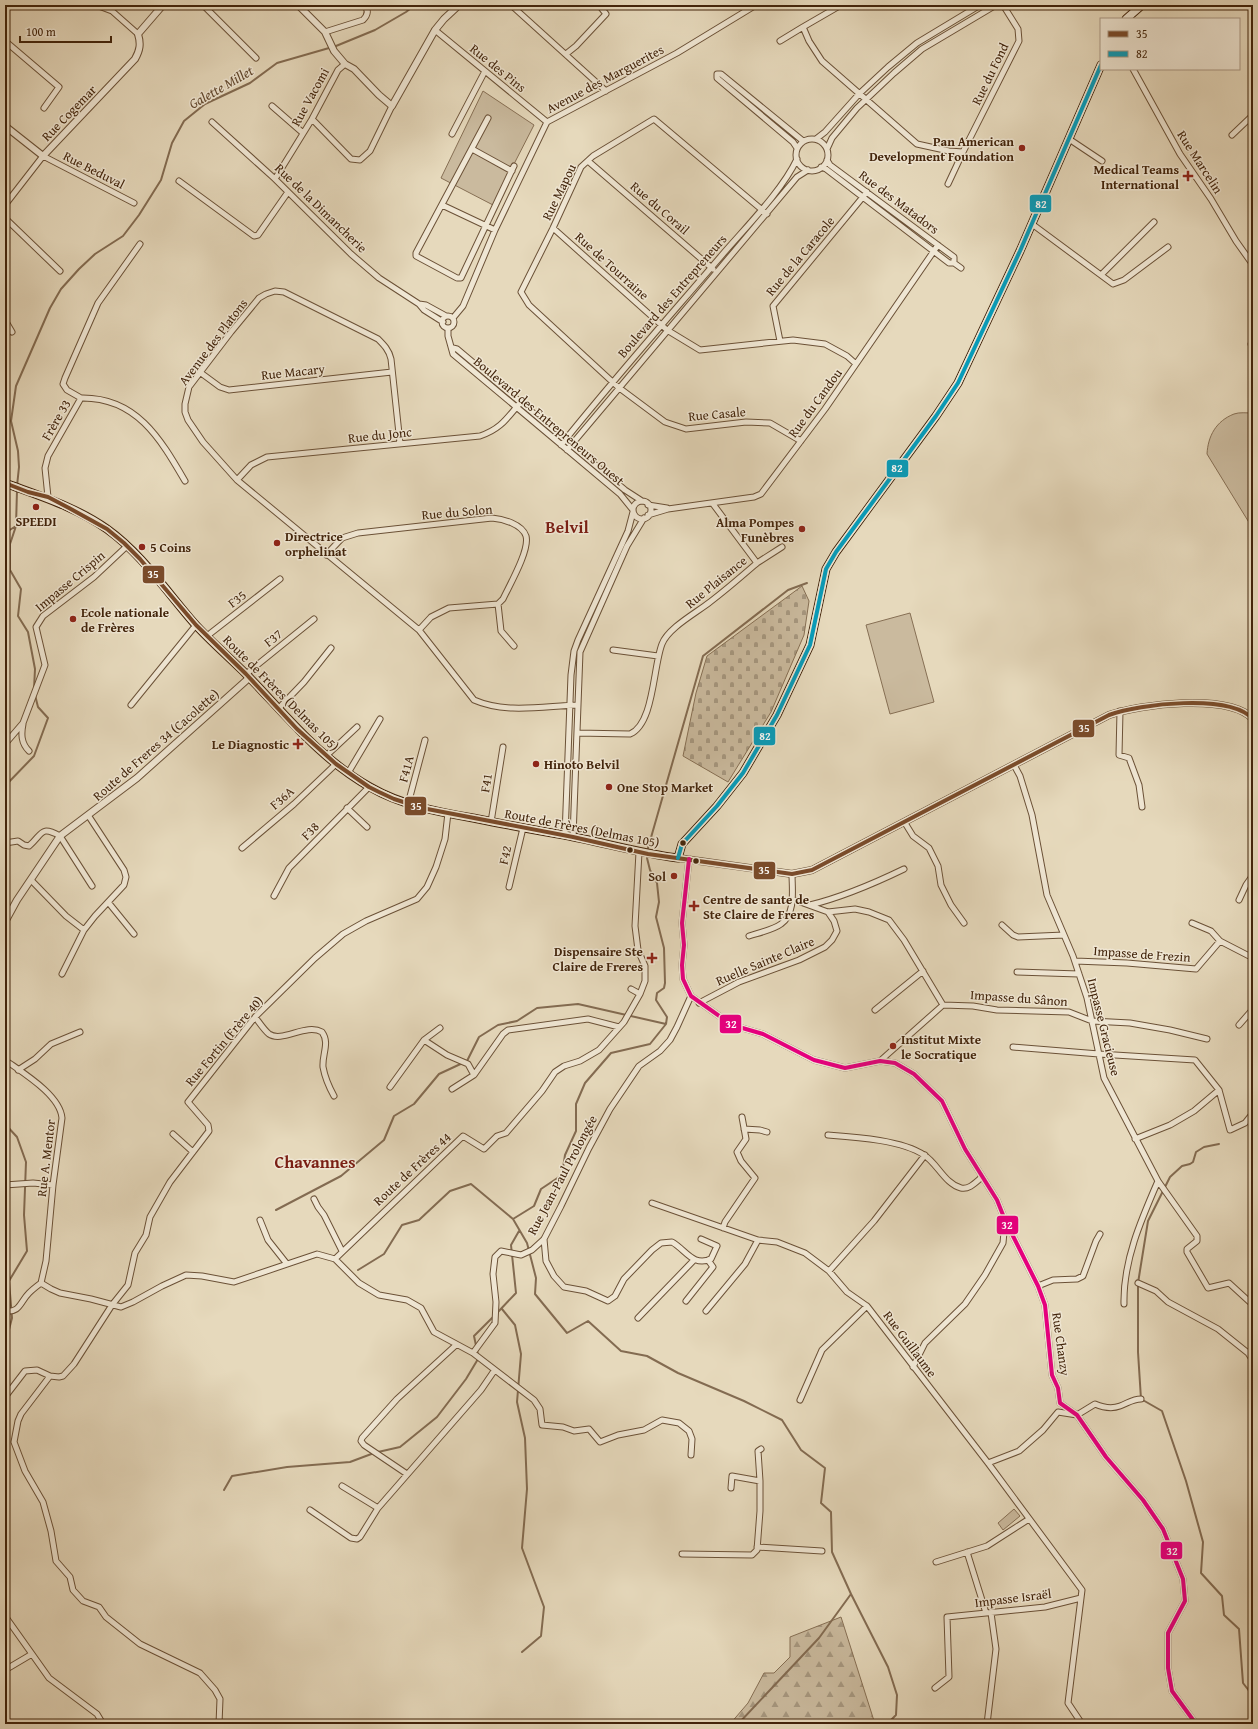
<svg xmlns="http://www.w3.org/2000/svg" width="1258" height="1729" font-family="'Gentium Book Plus',serif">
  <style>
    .forest { fill: url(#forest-firs); stroke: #866f54 }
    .cemetery { fill: url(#cemetery-stones); stroke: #866f54 }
    .pitch { fill: #caba9e; stroke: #866f54 }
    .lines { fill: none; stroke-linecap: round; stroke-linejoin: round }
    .stream { stroke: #836b51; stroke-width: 2 }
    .minor-casing { stroke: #6b5137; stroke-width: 7 }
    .tertiary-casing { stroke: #6b5137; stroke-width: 8 }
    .secondary-casing { stroke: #42240b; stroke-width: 9 }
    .minor { stroke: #efe6d3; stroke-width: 5 }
    .tertiary { stroke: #efe6d3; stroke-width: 6 }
    .secondary { stroke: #efe6d3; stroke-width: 7 }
    .bus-1-casing { stroke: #efe6d3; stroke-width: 7 }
    .bus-2-casing { stroke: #efe6d3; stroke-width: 7 }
    .bus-3-casing { stroke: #efe6d3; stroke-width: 7 }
    .bus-1 { stroke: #7a4b2a; stroke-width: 4 }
    .bus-2 { stroke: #079cba; stroke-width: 4 }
    .bus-3 { stroke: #e5007d; stroke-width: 4 }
    .poi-dot { fill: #8f2418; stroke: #efe6d3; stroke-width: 1.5 }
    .bus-dot { fill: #42240b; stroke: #efe6d3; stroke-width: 1.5 }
    .labels { text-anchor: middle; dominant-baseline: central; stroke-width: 3; stroke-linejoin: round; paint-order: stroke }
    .street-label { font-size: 13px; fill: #42240b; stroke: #efe6d3 }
    .poi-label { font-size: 13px; font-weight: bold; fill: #42240b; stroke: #efe6d3; text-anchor: start }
    .water-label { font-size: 14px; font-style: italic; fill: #62482e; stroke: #efe6d3 }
    .district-label { font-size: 17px; font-weight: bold; fill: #7a1f14; stroke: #efe6d3 }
    .line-badge { stroke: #efe6d3; stroke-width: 1.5 }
    .badge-label { font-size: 11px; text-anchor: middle; font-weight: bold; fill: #fff }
  </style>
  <defs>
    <pattern id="forest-firs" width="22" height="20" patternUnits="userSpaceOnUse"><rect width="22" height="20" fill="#caba9e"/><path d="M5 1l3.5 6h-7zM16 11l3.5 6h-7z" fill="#a6977f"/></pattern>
    <pattern id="cemetery-stones" width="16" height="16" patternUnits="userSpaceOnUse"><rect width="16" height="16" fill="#caba9e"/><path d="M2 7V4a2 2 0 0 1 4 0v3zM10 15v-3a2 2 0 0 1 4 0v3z" fill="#a6977f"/></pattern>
  </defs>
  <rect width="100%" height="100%" fill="#e6d9bc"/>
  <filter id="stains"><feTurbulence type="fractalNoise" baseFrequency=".005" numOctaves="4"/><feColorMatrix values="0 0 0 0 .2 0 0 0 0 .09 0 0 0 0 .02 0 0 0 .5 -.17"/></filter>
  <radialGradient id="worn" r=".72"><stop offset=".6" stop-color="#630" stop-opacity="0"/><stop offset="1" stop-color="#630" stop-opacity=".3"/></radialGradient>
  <path class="forest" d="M841 1617 875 1724H730L748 1703 764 1673H774L790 1657V1637Z"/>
  <path class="cemetery" d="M802 586 809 601 804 635 771 712 728 782 683 756 696 693 707 656Z"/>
  <path class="pitch" d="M483 91 534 125 493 205 441 178Z
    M1253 413V529L1207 454C1208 436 1216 421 1234 414 1239 412 1247 413 1253 413Z
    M910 613 934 702 890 714 866 625Z
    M1014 1509 1020 1516 1003 1530 998 1523Z"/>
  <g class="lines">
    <path class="stream" d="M17 486 19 467 18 451 11 421 16 386 50 308 61 289 79 269 95 254 123 236 139 215 161 180 172 143 184 121 205 104 250 83 277 63 336 46 375 30 406 12 415 5
      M16 526 10 544V570L21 589 18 616 28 632 35 669 34 689
      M5 533 16 526 17 490
      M5 786 34 756 48 718 38 707 35 695
      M648 848 703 656 788 590 807 583
      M5 1124 17 1137 26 1162 24 1215 27 1251 9 1281 12 1318 5 1345
      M1219 1144 1204 1147 1196 1152 1193 1162 1190 1164 1182 1166 1170 1177 1148 1221 1138 1283V1352L1141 1399 1162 1411 1186 1481 1203 1542 1201 1573 1222 1596 1224 1615 1239 1629 1243 1683 1253 1696
      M276 1210 341 1176 384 1140 394 1116 414 1104 439 1074 467 1061 479 1037 498 1025 517 1021 537 1008 578 1004 666 1024
      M513 1219 534 1206 541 1189 562 1175 565 1155 576 1131V1104L585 1083 611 1053 650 1044 666 1024 667 1017 656 1000 657 993 664 988 665 983 664 948 656 917 659 902 657 883 650 870 647 858
      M358 1270 384 1254 402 1225 419 1220 450 1191 471 1184 513 1219 527 1243 536 1278 535 1294 567 1333 588 1321 621 1351 647 1356 678 1373 744 1401 782 1420 801 1450 825 1468 821 1503 831 1512 832 1552 851 1594 888 1667 897 1695 896 1715 889 1722V1724
      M502 1309 515 1325 521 1354 517 1402 525 1438 527 1489 522 1548 544 1607 541 1636 522 1652
      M497 1313 516 1293 511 1245 519 1231
      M478 1355 474 1336 494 1316
      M378 1452 400 1447 437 1417 466 1379 478 1359
      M224 1490 232 1476 287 1467 350 1462 374 1453
      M738 1724 819 1638 851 1594"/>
    <defs>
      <path id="minor" d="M96 5 112 11 138 34
        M203 5 256 58
        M511 5 606 91
        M742 5 746 11
        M841 5 803 27 809 41 822 61 917 144 949 151 963 152 1019 41 1018 29 1003 5
        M435 30 547 122
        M325 32 363 20C368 15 369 10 364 5
        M5 41 59 87 44 108
        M780 41 803 27
        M566 54 576 46 606 14 599 5
        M1133 69 1180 154 1211 199 1236 241 1253 265
        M272 106 303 133
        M488 118 416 253V256L457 278H461L514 166
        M312 119 351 159 360 160 370 151 392 106
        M212 122 275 179 351 254 379 278 419 304 424 310 443 322
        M452 134 485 71
        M1232 135 1253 115
        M816 139 825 132 859 94 888 67 917 43 980 5
        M1069 139 1102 161
        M796 155a16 16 0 1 1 32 0a16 16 0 1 1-32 0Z
        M797 148 793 142 717 78V74H721L803 141
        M472 149 512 171
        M827 149 832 138 857 108 894 73 922 49 996 5
        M827 160 830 165 954 257V263L961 268
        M588 161 713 269
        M821 167 826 169 949 263H954
        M275 179 312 119 338 70 345 64
        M179 181 254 236 258 235 288 192
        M948 184 963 152
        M5 205 43 156 134 203
        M442 205 495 230
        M767 214 654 119 593 156 581 167 553 228 521 292 529 305 618 387 665 422 686 429 746 422 770 423 801 441
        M5 218 60 271
        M1032 224 1113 284 1124 280 1168 247
        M553 228 667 330 700 350 793 340 825 344 847 356 856 364
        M1101 275 1154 222
        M419 304 426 305 446 316
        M442 322a6 6 0 1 1 12 0a6 6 0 1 1-12 0Z
        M453 318 463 306 495 230 547 122 677 53 756 5
        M5 320 12 332
        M448 328V336L453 354 620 494 633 510
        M1253 338 1251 344 1253 352
        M780 341 773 306 867 192
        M453 348 457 349 625 490 642 501
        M201 373 220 387 229 390 392 372
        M81 398 67 390 63 384 65 378 98 303 140 244
        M400 443 391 359C389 350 384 345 378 339L284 292 275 291 266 294 259 298 231 332 189 387 185 404V412L188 420 203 442 237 480 419 630 474 700C506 714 544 706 577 705
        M561 445C613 380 668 318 722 255 745 228 782 191 797 159
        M567 450 797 177 808 170
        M237 480 251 465 267 457 480 436C501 429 507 418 520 403
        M48 497 45 468 48 456 81 398C136 397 160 438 185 481
        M633 510a9 9 0 1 1 18 0a9 9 0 1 1-18 0Z
        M648 505 667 508
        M648 515 668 509 754 497 761 494 825 409 938 245
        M326 555 342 538 358 533 492 518C503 519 522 524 526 536 530 550 509 586 503 599L498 604 449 608 431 617 419 630
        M757 563 782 547
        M498 604 501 631 514 646
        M207 636 280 579
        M613 650 658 656
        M246 674 314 619
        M131 705 196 625
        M279 708 304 682 331 648
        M1120 711 1119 755 1129 758 1139 785 1142 807
        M23 724C21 734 21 743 29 751
        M577 733 630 734C654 724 653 667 662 644 668 628 696 613 710 602 726 590 742 576 757 563L713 504
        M5 744 23 723 45 665 36 627 43 616 94 577 127 546
        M326 756 357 727
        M1014 765 1020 776 1032 815 1047 895 1073 956 1087 998 1104 1078 1158 1181 1197 1236V1241L1187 1249V1252L1208 1288 1229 1283 1253 1305
        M348 773 380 719
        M408 804 425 740
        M347 808 367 827
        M491 822 503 747
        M905 823 913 836 929 848 938 866 941 885 951 905 964 923
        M565 836 571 675 574 651 578 640 628 531 633 512
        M573 837 580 652 627 546 644 518
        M5 843 18 841 24 845 29 846C43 834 40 825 60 836L92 886
        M242 848 294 804 336 764
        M689 859 682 923 684 945 682 965 683 979 691 996 732 1025 763 1034 814 1060 845 1068 880 1061 895 1063 914 1074 942 1101 965 1149 997 1200 1005 1220 1038 1286 1045 1305 1052 1375 1058 1388 1060 1403 1077 1415 1106 1457 1143 1500 1163 1529 1183 1579 1185 1601 1168 1633V1668L1172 1691 1196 1724
        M31 880 66 916 84 930
        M509 887 523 828
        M274 896 289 868 369 787
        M792 899 828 912 855 909 869 912 889 920 904 940 943 1005 880 1061
        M1239 900 1246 885 1253 875
        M108 902 134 934
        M810 905C843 897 873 884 904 869
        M1192 923 1211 931 1220 941 1253 958
        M1002 925 1013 935 1018 937 1064 935
        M749 936C758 933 773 930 781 924 796 914 792 889 792 874
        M1075 961 1127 963 1196 969 1220 941
        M1017 972 1079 974
        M62 974 84 930 95 916 124 885 126 877 124 870 88 815
        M631 989 640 994
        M699 1003 739 982 799 960 825 947 832 940 837 931 834 921 828 912
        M943 1005 973 1006 997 1010 1069 1012 1092 1021 1130 1023 1170 1030 1207 1039
        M875 1010 923 971
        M255 1017C259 1022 264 1030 269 1034 282 1043 306 1023 322 1032 330 1043 322 1054 323 1067 325 1078 329 1087 334 1096
        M1239 1025 1253 1009
        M424 1040 447 1055 468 1064 474 1075
        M1013 1047 1099 1054 1195 1060 1219 1090 1230 1130 1245 1123 1253 1113
        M5 1060C23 1073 60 1095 62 1118L53 1185 46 1261 41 1283
        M18 1070 35 1059 51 1044 80 1032
        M390 1087 424 1040 440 1028
        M452 1089 474 1075 503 1034 508 1030 588 1019 619 1027
        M744 1129 760 1130 767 1132
        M173 1134 193 1152
        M828 1135C855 1137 902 1140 924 1155 937 1163 945 1184 961 1188 969 1190 976 1182 982 1177
        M1135 1139 1170 1125 1194 1111 1219 1090
        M5 1185 33 1183 53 1185
        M314 1199 318 1207 324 1215 342 1251
        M652 1203 758 1240 777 1242 805 1253 829 1271 847 1292 867 1306 988 1463 1082 1590 1068 1703 1082 1724
        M260 1220 268 1240 287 1264
        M723 1228 725 1222 755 1178 741 1161 737 1152 746 1139 742 1117
        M544 1239 546 1261 554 1276 564 1287 586 1291 608 1301 615 1296 624 1279 652 1250 661 1243 672 1242C686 1250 693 1267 711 1259L717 1246 701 1239
        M335 1259 463 1136 484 1149 497 1136 506 1133 542 1091 555 1072 564 1066 580 1061 599 1050 624 1022 640 994 645 981V966L638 950 635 926 639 852
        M829 1271 874 1221 925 1155
        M41 1283 51 1289 60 1293 91 1299 121 1307 133 1302 162 1286 186 1275 202 1276 234 1282 317 1254 335 1259 359 1283 379 1295 407 1300 421 1308 434 1332 473 1353 534 1400 540 1409 542 1425 563 1427 574 1431 589 1429 600 1442 618 1435 644 1430 662 1420 679 1423 689 1431 692 1439 691 1455
        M1138 1283 1156 1291 1168 1302 1218 1329 1248 1353 1253 1361
        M1038 1286 1053 1280 1077 1279 1083 1276 1096 1241 1100 1234
        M686 1301 713 1267 708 1260
        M1124 1304C1123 1261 1141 1220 1158 1181
        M5 1311C20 1313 20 1302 29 1293 33 1289 37 1286 41 1283
        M706 1311 745 1264 758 1240
        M638 1318 694 1260
        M473 1353 495 1323 496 1302 493 1274 495 1257 501 1251 521 1255 532 1250 544 1239 561 1206 589 1148 610 1109 639 1066 660 1051 670 1040 677 1027 691 996
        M913 1367 925 1343 965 1304 985 1275 1003 1243 1005 1221
        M50 1376 21 1414 18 1421 14 1442 25 1471 43 1502 51 1531 56 1561 70 1577 73 1590 83 1601 99 1607 106 1617 140 1644 200 1673 215 1690 220 1699 219 1724
        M5 1397 25 1371 37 1370 50 1376 59 1377 63 1376 74 1364 112 1305 128 1285 135 1253 146 1235 150 1217 170 1182 209 1131 208 1125 188 1102 255 1017 315 958 343 934 366 921 417 899 427 887 436 867 445 839 448 813
        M800 1400 822 1350 867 1306
        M988 1463 1019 1451 1043 1430 1058 1412 1077 1415 1095 1404C1102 1407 1112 1409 1120 1406 1128 1403 1133 1399 1141 1399
        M407 1474 364 1445 361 1441 362 1438 397 1399 456 1345
        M342 1486 378 1508 481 1390 494 1371
        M731 1488 732 1476 760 1481 758 1451 761 1449
        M310 1510 351 1538 357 1539 360 1537 378 1508
        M757 1547 822 1551
        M967 1552 986 1613
        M682 1554 752 1555 757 1550 760 1511V1481
        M936 1562 987 1546 1029 1519
        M5 1616 32 1654
        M5 1670 32 1654 49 1678 97 1714 103 1724
        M935 1688 949 1677 947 1617 1045 1607 1081 1598
        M987 1724 996 1649 991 1613"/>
      <path id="tertiary" d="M298 5 325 32 334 51 345 64 354 69 379 95 392 106 435 30 444 19 459 5
        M5 126 43 156 135 59C140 50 141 44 138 34L163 5
        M678 858 792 874 812 870 1109 715C1140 704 1229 693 1253 719
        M5 922 17 900 60 836 137 778 249 678"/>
      <path id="secondary" d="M1126 19 1142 5
        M5 483C40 496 76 507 107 529 142 554 166 591 194 623 210 641 229 657 246 674 285 714 320 759 370 787 401 805 438 812 473 818 503 824 533 830 564 835 602 842 639 853 678 858L682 844 717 806 743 773 777 715 810 645 826 569 836 552 936 416 958 383 1020 251 1101 65"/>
    </defs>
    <use href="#minor" class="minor-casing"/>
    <use href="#tertiary" class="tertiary-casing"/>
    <use href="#secondary" class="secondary-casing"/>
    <use href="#minor" class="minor"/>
    <use href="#tertiary" class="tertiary"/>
    <use href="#secondary" class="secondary"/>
    <defs>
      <path id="bus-1" d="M5 483 28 492 48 497 69 508 107 529 124 543 140 559 196 625 246 674 297 729 336 764 369 787 379 792 394 799 422 808 573 837 648 854 792 874 812 870 1109 715C1140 704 1229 693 1253 719"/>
      <path id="bus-2" d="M678 858 682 844 717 806 743 773 777 715 810 645 826 569 836 552 936 416 958 383 1020 251 1101 65"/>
      <path id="bus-3" d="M689 859 682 923 684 945 682 965 683 979 691 996 732 1025 763 1034 814 1060 845 1068 880 1061 895 1063 914 1074 942 1101 965 1149 997 1200 1005 1220 1038 1286 1045 1305 1052 1375 1058 1388 1060 1403 1077 1415 1106 1457 1143 1500 1163 1529 1183 1579 1185 1601 1168 1633V1668L1172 1691 1196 1724"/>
    </defs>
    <use href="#bus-1" class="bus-1-casing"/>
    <use href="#bus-2" class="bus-2-casing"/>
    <use href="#bus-3" class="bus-3-casing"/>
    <use href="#bus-1" class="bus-1"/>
    <use href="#bus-2" class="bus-2"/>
    <use href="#bus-3" class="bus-3"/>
  </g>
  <g class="poi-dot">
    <circle cx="1022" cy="148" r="4"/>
    <path d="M1186 170h4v4h4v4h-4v4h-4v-4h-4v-4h4z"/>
    <circle cx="36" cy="507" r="4"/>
    <circle cx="802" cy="529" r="4"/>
    <circle cx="277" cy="543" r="4"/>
    <circle cx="142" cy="547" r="4"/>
    <circle cx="73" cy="619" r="4"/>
    <path d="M296 738h4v4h4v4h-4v4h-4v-4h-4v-4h4z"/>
    <circle cx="536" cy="764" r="4"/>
    <circle cx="609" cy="787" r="4"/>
    <circle cx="674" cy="876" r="4"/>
    <path d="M692 900h4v4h4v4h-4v4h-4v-4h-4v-4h4z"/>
    <path d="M650 952h4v4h4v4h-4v4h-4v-4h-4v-4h4z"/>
    <circle cx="893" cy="1046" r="4"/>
  </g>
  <g class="bus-dot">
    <circle cx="683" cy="843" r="3.5"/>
    <circle cx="630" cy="850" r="3.5"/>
    <circle cx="696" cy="861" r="3.5"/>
  </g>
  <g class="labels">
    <g class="street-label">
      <text transform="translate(498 68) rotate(39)">Rue des Pins</text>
      <text transform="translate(990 74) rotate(-64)">Rue du Fond</text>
      <text transform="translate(605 79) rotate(-28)">Avenue des Marguerites</text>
      <text transform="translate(310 97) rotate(-61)">Rue Vacomi</text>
      <text transform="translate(69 113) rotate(-46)">Rue Cogemar</text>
      <text transform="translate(1200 162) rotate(57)">Rue Marcelin</text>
      <text transform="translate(94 170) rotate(27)">Rue Beduval</text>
      <text transform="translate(559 192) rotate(-64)">Rue Mapou</text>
      <text transform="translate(899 202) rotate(37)">Rue des Matadors</text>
      <text transform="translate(321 208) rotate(44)">Rue de la Dimancherie</text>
      <text transform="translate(660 208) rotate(41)">Rue du Corail</text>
      <text transform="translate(800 256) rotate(-50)">Rue de la Caracole</text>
      <text transform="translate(612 266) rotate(42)">Rue de Tourraine</text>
      <text transform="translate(672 296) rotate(-49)">Boulevard des Entrepreneurs</text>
      <text transform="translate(213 342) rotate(-53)">Avenue des Platons</text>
      <text transform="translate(293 372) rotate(-6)">Rue Macary</text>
      <text transform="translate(815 403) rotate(-54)">Rue du Candou</text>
      <text transform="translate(717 414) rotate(-5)">Rue Casale</text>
      <text transform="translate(56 420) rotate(-60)">Frère 33</text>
      <text transform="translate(549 421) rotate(40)">Boulevard des Entrepreneurs Ouest</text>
      <text transform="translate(380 435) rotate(-6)">Rue du Jonc</text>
      <text transform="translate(457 512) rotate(-5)">Rue du Solon</text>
      <text transform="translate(70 581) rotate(-40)">Impasse Crispin</text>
      <text transform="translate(716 582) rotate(-39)">Rue Plaisance</text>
      <text transform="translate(237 599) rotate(-38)">F35</text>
      <text transform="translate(273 638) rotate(-39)">F37</text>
      <text transform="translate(281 693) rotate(45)">Route de Frères (Delmas 105)</text>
      <text transform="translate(156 745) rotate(-41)">Route de Freres 34 (Cacolette)</text>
      <text transform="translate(406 769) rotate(-75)">F41A</text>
      <text transform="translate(486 783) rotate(-81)">F41</text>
      <text transform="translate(282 798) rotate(-41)">F36A</text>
      <text transform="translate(582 828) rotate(11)">Route de Frères (Delmas 105)</text>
      <text transform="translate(310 831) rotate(-46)">F38</text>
      <text transform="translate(505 855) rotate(-77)">F42</text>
      <text transform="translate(1142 954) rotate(4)">Impasse de Frezin</text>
      <text transform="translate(765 961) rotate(-23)">Ruelle Sainte Claire</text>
      <text transform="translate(1019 998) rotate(4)">Impasse du Sânon</text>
      <text transform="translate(1104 1027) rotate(76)">Impasse Gracieuse</text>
      <text transform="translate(224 1041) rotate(-50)">Rue Fortin (Frère 40)</text>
      <text transform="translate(46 1158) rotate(-83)">Rue A. Mentor</text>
      <text transform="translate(412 1169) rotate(-43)">Route de Frères 44</text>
      <text transform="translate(562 1175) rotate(-62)">Rue Jean-Paul Prolongée</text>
      <text transform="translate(910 1344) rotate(53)">Rue Guillaume</text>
      <text transform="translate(1061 1344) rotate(82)">Rue Chanzy</text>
      <text transform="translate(1013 1598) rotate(-7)">Impasse Israël</text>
    </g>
    <g class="poi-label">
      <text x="1014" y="141" text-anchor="end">Pan American<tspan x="1014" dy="15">Development Foundation</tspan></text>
      <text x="1179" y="169" text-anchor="end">Medical Teams<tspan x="1179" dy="15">International</tspan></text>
      <text x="36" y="521" text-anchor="middle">SPEEDI</text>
      <text x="794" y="522" text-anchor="end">Alma Pompes<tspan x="794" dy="15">Funèbres</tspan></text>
      <text x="285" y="536">Directrice<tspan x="285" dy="15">orphelinat</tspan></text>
      <text x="150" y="547">5 Coins</text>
      <text x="81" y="612">Ecole nationale<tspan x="81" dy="15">de Frères</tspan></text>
      <text x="289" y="744" text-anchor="end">Le Diagnostic</text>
      <text x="544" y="764">Hinoto Belvil</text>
      <text x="617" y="787">One Stop Market</text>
      <text x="666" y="876" text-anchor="end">Sol</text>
      <text x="703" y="899">Centre de sante de<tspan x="703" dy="15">Ste Claire de Freres</tspan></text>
      <text x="643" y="951" text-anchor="end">Dispensaire Ste<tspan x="643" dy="15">Claire de Freres</tspan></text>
      <text x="901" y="1039">Institut Mixte<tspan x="901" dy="15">le Socratique</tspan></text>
    </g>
    <g class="water-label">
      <text transform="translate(221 87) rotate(-30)">Galette Millet</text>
    </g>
    <g class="district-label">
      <text x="567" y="526">Belvil</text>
      <text x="315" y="1161">Chavannes</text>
    </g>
  </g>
  <g class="line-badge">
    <rect x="1029" y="194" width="23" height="19" rx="4" fill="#079cba"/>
    <rect x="886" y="459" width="23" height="19" rx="4" fill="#079cba"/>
    <rect x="142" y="565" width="23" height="19" rx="4" fill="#7a4b2a"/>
    <rect x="1072" y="719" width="23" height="19" rx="4" fill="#7a4b2a"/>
    <rect x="753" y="726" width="23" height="20" rx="4" fill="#079cba"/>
    <rect x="404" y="796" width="23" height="20" rx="4" fill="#7a4b2a"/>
    <rect x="753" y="861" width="23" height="19" rx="4" fill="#7a4b2a"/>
    <rect x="719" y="1014" width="23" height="20" rx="4" fill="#e5007d"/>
    <rect x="996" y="1215" width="23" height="20" rx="4" fill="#e5007d"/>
    <rect x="1160" y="1541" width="23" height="19" rx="4" fill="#e5007d"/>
  </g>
  <g class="badge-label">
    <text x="1041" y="208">82</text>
    <text x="897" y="472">82</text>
    <text x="153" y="578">35</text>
    <text x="1084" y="732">35</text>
    <text x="765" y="740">82</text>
    <text x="416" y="810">35</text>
    <text x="764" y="874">35</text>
    <text x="731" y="1028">32</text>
    <text x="1007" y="1229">32</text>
    <text x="1172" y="1555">32</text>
  </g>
  <rect width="1258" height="1729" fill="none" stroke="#e6d9bc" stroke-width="20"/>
  <rect x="6" y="6" width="1246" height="1717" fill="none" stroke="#42240b" stroke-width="2"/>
  <rect x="10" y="10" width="1238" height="1709" fill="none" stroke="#42240b"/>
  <rect x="1100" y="18" width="140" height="52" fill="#efe6d3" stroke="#aa9883"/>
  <rect x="1108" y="31" width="20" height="6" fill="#7a4b2a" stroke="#aa9883"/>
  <text x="1136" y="38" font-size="12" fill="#42240b">35</text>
  <rect x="1108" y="51" width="20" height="6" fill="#079cba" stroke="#aa9883"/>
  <text x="1136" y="58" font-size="12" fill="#42240b">82</text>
  <path d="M20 36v6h91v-6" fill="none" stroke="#42240b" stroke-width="2"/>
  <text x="26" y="36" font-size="12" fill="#42240b" stroke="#efe6d3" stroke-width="3" paint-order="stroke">100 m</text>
  <rect width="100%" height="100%" filter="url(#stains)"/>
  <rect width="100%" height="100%" fill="url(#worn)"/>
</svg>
